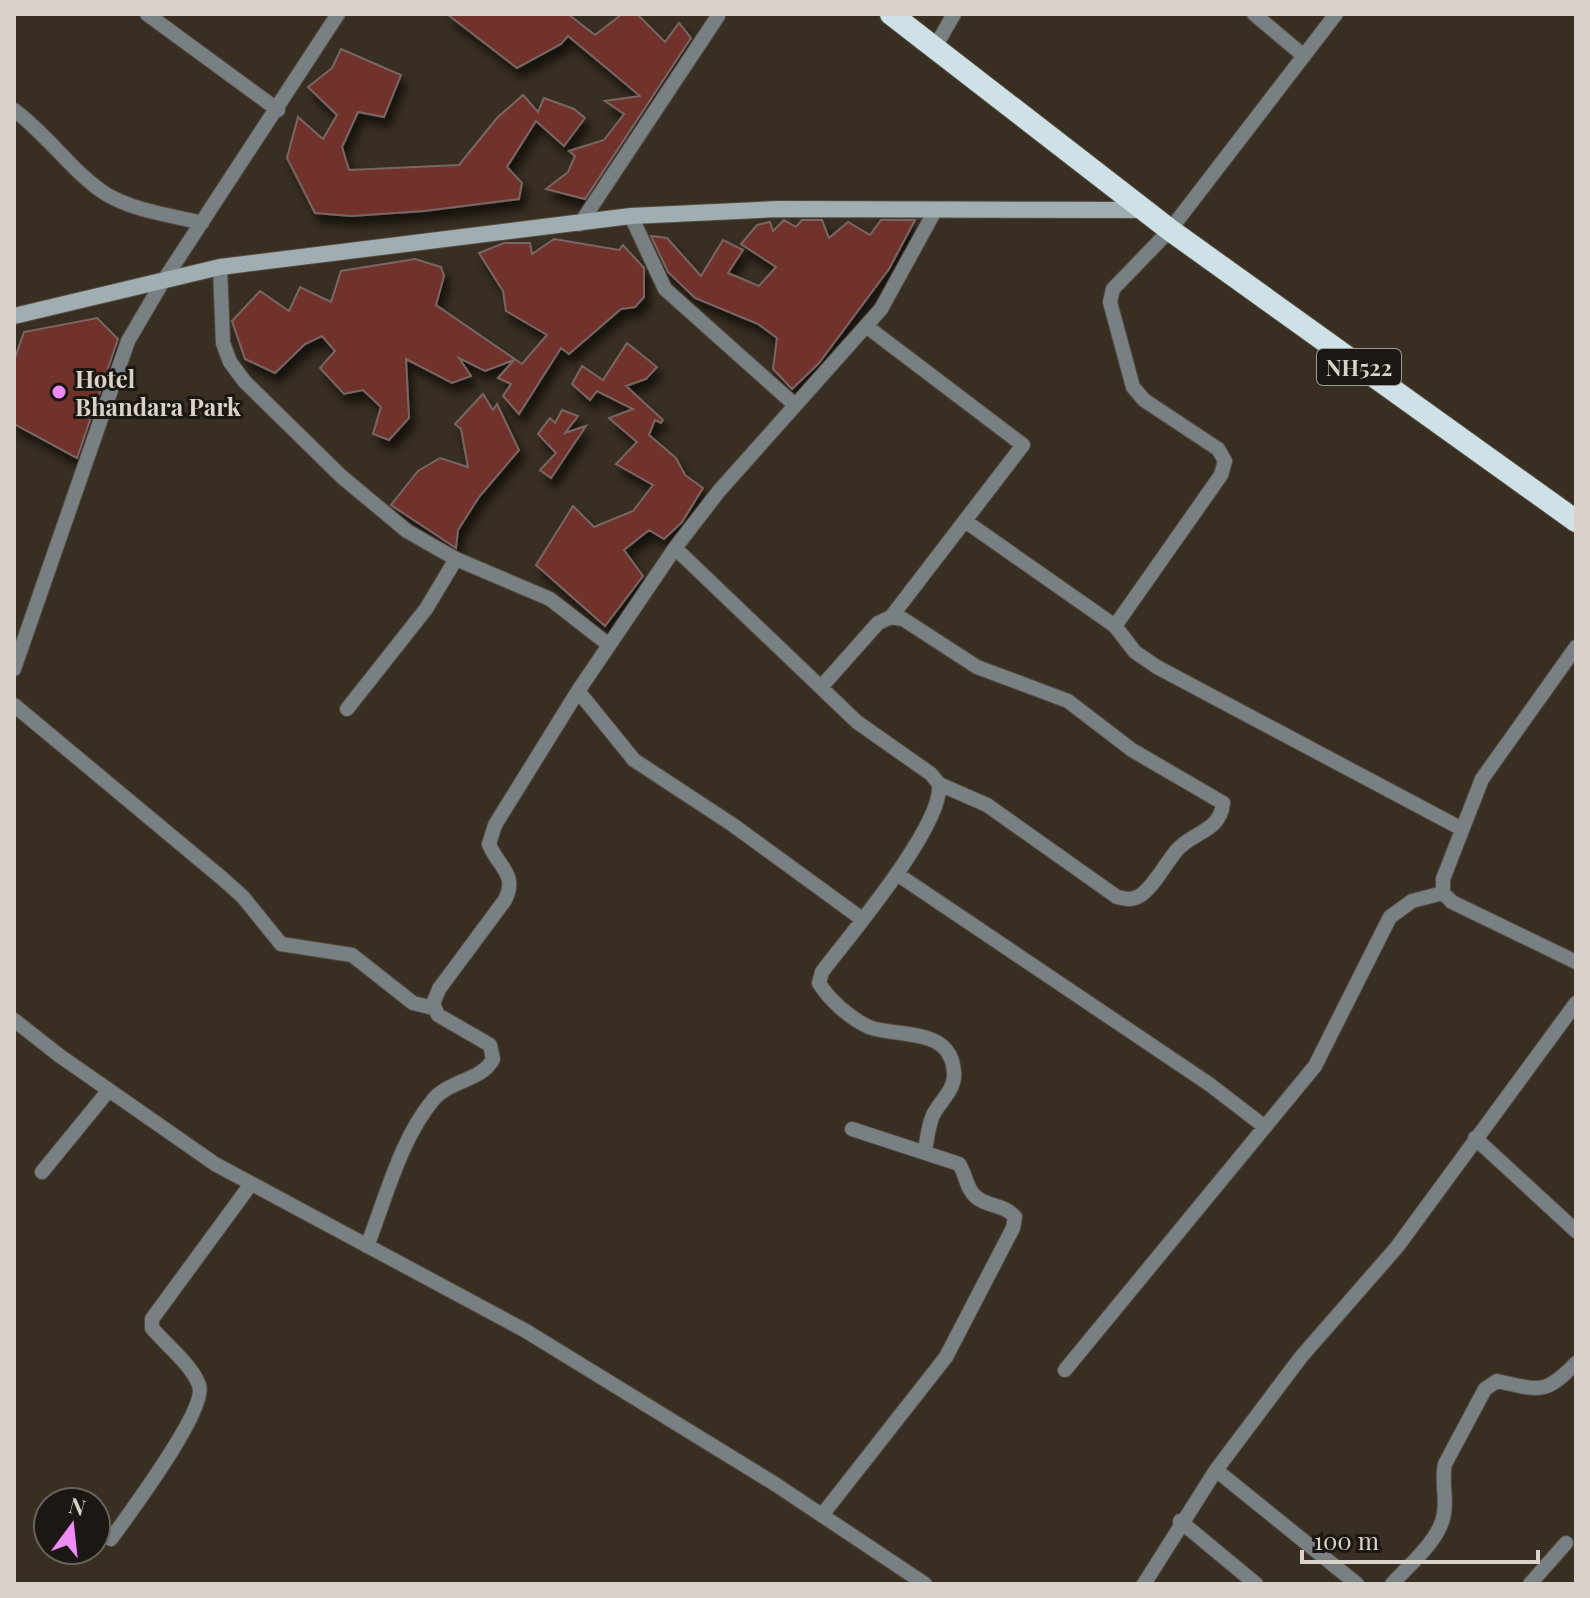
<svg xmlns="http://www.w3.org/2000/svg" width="1590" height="1598" font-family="'Playfair Display',serif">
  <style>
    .building { fill: #6f322b; stroke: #796663; stroke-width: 2; filter: url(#shadow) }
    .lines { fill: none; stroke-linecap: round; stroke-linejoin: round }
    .minor-casing { stroke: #554c40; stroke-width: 16 }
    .secondary-casing { stroke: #554c40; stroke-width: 18 }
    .trunk-casing { stroke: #554c40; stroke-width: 24 }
    .minor { stroke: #788083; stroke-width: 14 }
    .secondary { stroke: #a0aeb2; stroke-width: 16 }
    .trunk { stroke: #cde1e6; stroke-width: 22 }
    .poi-dot { fill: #ef8bf7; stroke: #1c1712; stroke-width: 3 }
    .labels { text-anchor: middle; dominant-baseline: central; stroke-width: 6; stroke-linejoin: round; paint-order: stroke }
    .shield { fill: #1c1712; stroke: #a09a94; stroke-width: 2 }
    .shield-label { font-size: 22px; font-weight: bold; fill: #d9d2cb }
    .poi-label { font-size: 24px; font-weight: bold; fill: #d9d2cb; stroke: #1c1712; text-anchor: start }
  </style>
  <defs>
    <filter id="shadow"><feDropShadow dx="5" dy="9" stdDeviation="4" flood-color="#0009"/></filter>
  </defs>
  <rect width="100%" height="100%" fill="#382e22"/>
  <path class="building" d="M447 14H568L595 35 622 14H637L665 42 679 23 691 38 585 199 546 189 568 172 575 156 569 151 604 140 624 114 605 101 640 96 568 36 561 44 517 68Z
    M341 49 401 75 384 117 358 112 342 147 349 170 459 165 497 118 523 95 538 112 544 98 574 109 585 118 564 146 536 121 507 167 522 183 519 199 424 211 351 216 315 213 287 158 298 117 323 139 337 115 308 87 332 68Z
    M784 220 796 227 802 220H822L829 238 848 222 870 235 881 220H915L889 269 819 363 792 389 773 369 777 338 758 324 695 298 668 272 651 236 667 238 701 276 723 240 743 250 728 273 759 286 776 267 741 244 757 225 770 222 773 231Z
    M554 239 619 250 623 245 644 268V297L635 307 621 309 569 354 561 348 519 414 503 396 511 384 498 378 514 360 485 371 459 358 471 376 452 383 406 359 409 418 389 440 373 434 381 407 363 390 344 394 320 368 335 351 322 336 305 344 275 373 245 359 232 321 260 291 289 311 300 287 331 302 341 271 415 259 441 267 444 276 436 305 522 364 547 335 506 311 503 291 479 253 504 243H530L532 254Z
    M97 318 118 339 77 458 14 424V361L24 332Z
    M627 343 657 367 646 379 626 386 663 420 661 423 655 420 649 435 676 458 685 475 703 488 682 522 664 539 649 530 624 550 643 576 605 626 536 565 573 506 594 527 633 511 653 485 616 464 637 442 609 418 633 409 597 391 590 400 572 384 582 366 603 380Z
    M483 394 493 410 497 404 519 450 479 497 458 530 456 548 391 505 418 471 440 458 468 467 461 429 455 424Z
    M562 410 578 416 565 433 586 426 551 478 540 470 556 453 538 434 550 418 555 423Z"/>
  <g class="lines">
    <defs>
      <path id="minor" d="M147 14 278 110
        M1254 14 1304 56
        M934 49 954 14
        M14 110C47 134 75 175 106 194 134 211 171 215 202 223
        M631 216 665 289 795 405
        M580 224 718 16
        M220 267 223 343 230 362 245 382 342 477 407 531 456 559 550 599 609 645
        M866 326 1023 445 891 617
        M965 521 1115 626 1135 652 1157 667 1462 829
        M675 548 857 722 931 774 939 784C944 825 849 936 822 972L819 983C829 1000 851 1019 869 1027 898 1038 951 1026 954 1072 956 1089 940 1101 933 1115 928 1127 927 1139 925 1151
        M1115 626 1221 475 1225 461 1218 449 1144 400 1133 387 1110 302 1113 289 1170 230 1336 14
        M1576 647 1482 779 1443 879V893L1452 902 1576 962
        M14 669 128 341 162 283 338 14
        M822 686 878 623 891 617 903 619 977 667 1068 701 1132 750 1223 803C1220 832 1194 831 1177 850 1165 864 1155 885 1141 895 1132 901 1126 899 1117 897L987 805 939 784
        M578 691 634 760 733 825 862 919
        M14 705 223 879 243 897 281 944 352 955 413 1003 433 1008
        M347 709 426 609 456 559
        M897 874 1209 1084 1265 1127
        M14 1020 60 1056 215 1164 526 1331 775 1484 925 1584
        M1475 1138 1576 1231
        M42 1172 109 1090
        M367 1246C386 1198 400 1140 433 1100 449 1080 482 1081 493 1059L490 1045 438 1015 433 1004 439 989 505 900C518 874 498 867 489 844L495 825 578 691 675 548 719 491 881 309 936 209
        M1065 1370 1315 1066 1390 917 1412 901 1443 893
        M1216 1470 1357 1584
        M822 1515 946 1357 1013 1228 1015 1217C1004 1204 988 1207 976 1197 966 1189 966 1174 959 1164L852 1129
        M1180 1521 1256 1584
        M111 1539C128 1515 208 1409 199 1385 192 1365 166 1345 152 1328V1319L251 1184
        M1144 1584 1216 1470 1301 1357 1397 1247 1576 1003
        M1392 1584C1409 1565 1440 1540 1444 1514 1447 1497 1441 1481 1445 1464L1485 1389 1497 1381C1539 1390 1544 1396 1576 1363
        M1530 1584 1566 1543"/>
      <path id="secondary" d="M14 316 220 267 631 216 778 209 1144 210"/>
      <path id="trunk" d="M891 14 1170 230 1576 521"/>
    </defs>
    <use href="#minor" class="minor-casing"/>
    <use href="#secondary" class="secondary-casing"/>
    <use href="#trunk" class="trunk-casing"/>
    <use href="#minor" class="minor"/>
    <use href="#secondary" class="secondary"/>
    <use href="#trunk" class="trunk"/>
  </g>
  <circle class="poi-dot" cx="59" cy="392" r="8"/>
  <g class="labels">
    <rect class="shield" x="1317" y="349" width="84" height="36" rx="6"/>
    <g class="shield-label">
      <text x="1359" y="367">NH522</text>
    </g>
    <g class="poi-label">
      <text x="75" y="378">Hotel<tspan x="75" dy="28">Bhandara Park</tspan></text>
    </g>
  </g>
  <rect width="1590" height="1598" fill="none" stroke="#d9d2cb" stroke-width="32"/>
  <g transform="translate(72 1526) rotate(15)"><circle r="38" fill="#1c1712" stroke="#68625c" stroke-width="2"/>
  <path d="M0-6L14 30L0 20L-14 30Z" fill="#ef8bf7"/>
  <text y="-12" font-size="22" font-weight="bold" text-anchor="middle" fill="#d9d2cb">N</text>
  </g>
  <path d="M1302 1550v12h236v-12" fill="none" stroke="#d9d2cb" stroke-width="4"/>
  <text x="1314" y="1550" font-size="24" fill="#d9d2cb" stroke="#1c1712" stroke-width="6" paint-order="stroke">100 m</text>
</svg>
